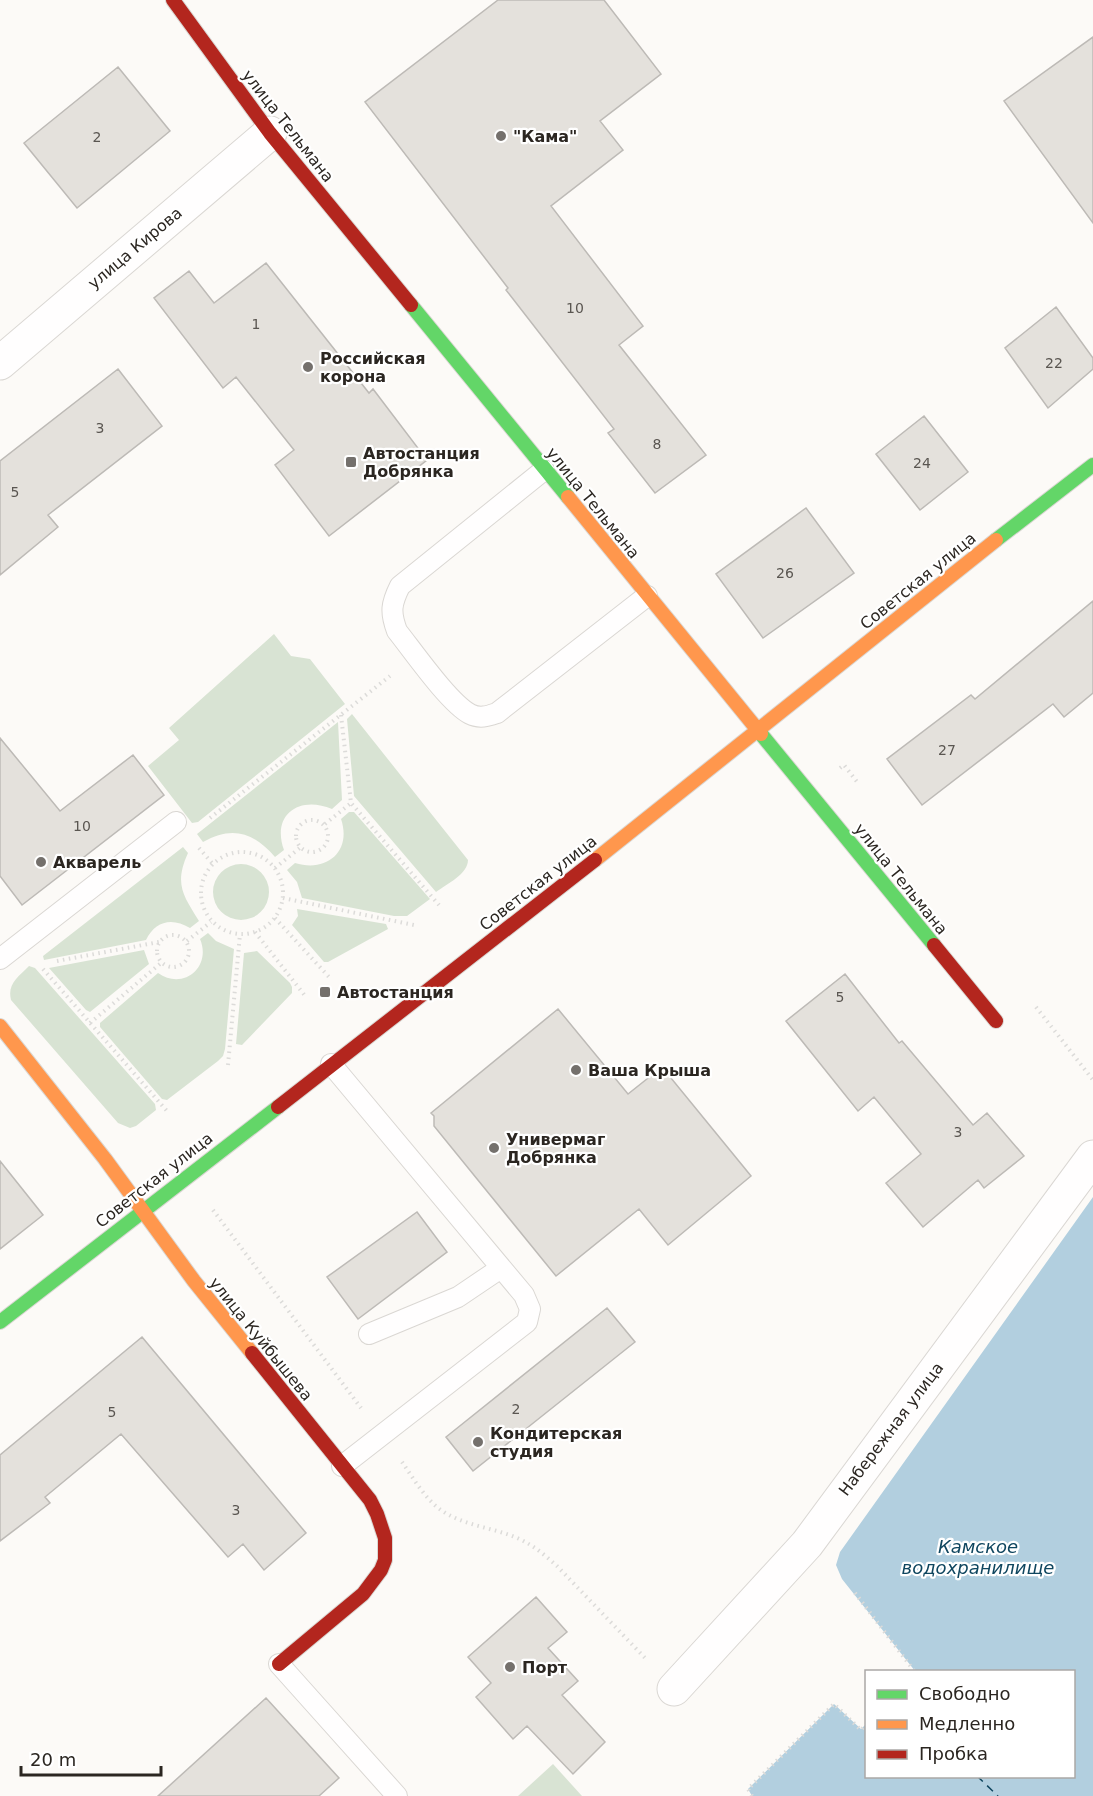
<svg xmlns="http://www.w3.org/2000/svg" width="1093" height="1796" font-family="'DejaVu Sans',sans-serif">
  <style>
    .green { fill: #d8e3d3 }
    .water { fill: #b2cfdf }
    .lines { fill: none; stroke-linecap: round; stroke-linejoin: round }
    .ferry { stroke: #0f465f; stroke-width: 1.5; stroke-dasharray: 8 6; stroke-linecap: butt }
    .building { fill: #e4e1dc; stroke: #bdbab6; stroke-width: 1.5 }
    .lane-casing { stroke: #dad7d3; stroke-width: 22 }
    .street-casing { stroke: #dad7d3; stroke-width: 35 }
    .fast-casing { stroke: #dad7d3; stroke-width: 16 }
    .slow-casing { stroke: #dad7d3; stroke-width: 16 }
    .jam-casing { stroke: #dad7d3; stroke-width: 16 }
    .path { stroke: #dcdbd9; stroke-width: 4; stroke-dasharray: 1.5 4.5; stroke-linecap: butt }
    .lane { stroke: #fffefe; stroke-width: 20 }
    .street { stroke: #fffefe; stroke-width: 33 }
    .fast { stroke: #63d668; stroke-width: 14 }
    .slow { stroke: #ff974d; stroke-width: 14 }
    .jam { stroke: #b3261e; stroke-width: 14 }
    .poi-dot { fill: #74706c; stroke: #fff; stroke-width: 2 }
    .labels { text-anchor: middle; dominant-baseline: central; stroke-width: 4.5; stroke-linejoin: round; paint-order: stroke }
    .number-label { font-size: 14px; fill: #5a5651 }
    .street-label { font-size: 16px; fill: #2b2621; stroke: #fff }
    .poi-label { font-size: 16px; font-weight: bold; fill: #2b2621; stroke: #fff; text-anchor: start }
    .water-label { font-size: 18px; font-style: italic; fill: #0f465f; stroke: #fff }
  </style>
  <rect width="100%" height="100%" fill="#fcfaf7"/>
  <path class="green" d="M274 634 291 656 310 659 345 704 198 822 192 823 148 766 179 740 169 728Z
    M352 714 468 860C468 874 447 884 436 892L354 796 347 719Z
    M338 722 342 800 332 809C300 795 271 814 284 850L275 857C254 833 233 825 203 842L197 834Z
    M349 812H354L430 899 407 916H394L302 898 297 882 287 870 295 863C327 873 352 851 341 819Z
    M183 847 188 853C174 884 183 895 199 921L190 928C172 917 155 921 146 940L44 960 43 956Z
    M213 892a28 28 0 1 1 56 0a28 28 0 1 1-56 0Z
    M297 909 386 924 388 929 328 962H324L292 925 298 916Z
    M208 933 216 941 234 949 225 1049 223 1056 218 1061 167 1100 162 1099 100 1027V1023L158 973C183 991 212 967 200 939Z
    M144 950 149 964 90 1012 86 1010 49 968Z
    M257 951 290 983 292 987V993L242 1045 236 1044 244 953Z
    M29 966 35 968 155 1104 156 1110 136 1126 130 1128 118 1123 11 1000C7 984 18 977 29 966Z
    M553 1764 582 1796H518Z"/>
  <path class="water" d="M1093 1197V1796H752L748 1789 834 1704 861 1729 866 1724V1776H1074V1672L915 1671 842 1579 836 1565 840 1552Z"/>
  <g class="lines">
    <path class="ferry" d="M977 1776 998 1796"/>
  </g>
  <path class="building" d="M498 0H604L661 74 600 121 623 150 551 206 643 326 619 345 706 455 655 493 608 433 614 429 506 290 508 288 365 102Z
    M1093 37V223L1004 101Z
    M118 67 170 131 77 208 24 143Z
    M266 263 369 393 373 389 427 460 329 536 275 465 294 450 236 377 223 388 154 298 189 271 214 303Z
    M1056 307 1093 358V369L1048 408 1005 348Z
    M118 369 162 426 48 515 58 527 0 575V461Z
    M924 416 968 472 920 510 876 454Z
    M806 508 854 573 763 638 716 574Z
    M1093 601V693L1064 717 1053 704 922 805 887 759 971 695 975 699Z
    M0 738 60 811 133 755 164 795 22 905 0 876Z
    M845 974 899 1043 902 1041 973 1125 987 1113 1024 1156 984 1188 978 1180 923 1227 886 1183 921 1154 874 1097 858 1111 786 1021Z
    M558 1009 628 1094 662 1067 751 1176 668 1245 639 1209 556 1276 434 1126V1116L431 1113Z
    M0 1161 43 1215 0 1249Z
    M417 1212 447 1252 358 1319 327 1277Z
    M607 1308 635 1342 473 1471 446 1437Z
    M142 1337 306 1533 264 1570 243 1544 228 1557 121 1434 45 1497 50 1503 0 1541V1455Z
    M536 1597 567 1632 548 1648 578 1681 562 1695 605 1742 573 1774 527 1726 513 1739 476 1697 491 1683 468 1657Z
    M266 1698 339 1778 319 1796H158Z"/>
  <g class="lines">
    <defs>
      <path id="lane" d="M544 470 400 586C391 604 390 612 397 631 413 651 449 703 470 714 480 719 488 716 497 713L647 596
        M0 959 176 822
        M331 1064 524 1295 530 1309 527 1322 342 1466
        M369 1334 458 1297 501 1268
        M279 1664 397 1796"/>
      <path id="street" d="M0 363 270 133
        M674 1689 807 1544 1093 1157"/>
      <path id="fast" d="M411 305 568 497
        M996 540 1093 465
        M761 734 934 945
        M0 1322 278 1107"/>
      <path id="slow" d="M568 497 761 734
        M595 860 996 540
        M0 1026 105 1159 194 1281 252 1353"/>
      <path id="jam" d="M173 0 270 133 411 305
        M934 945 996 1021
        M278 1107 595 860
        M252 1353 370 1500 377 1514 385 1538V1560L381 1570 363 1594 279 1664"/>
    </defs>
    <use href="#lane" class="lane-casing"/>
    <use href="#street" class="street-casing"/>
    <use href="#fast" class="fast-casing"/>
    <use href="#slow" class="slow-casing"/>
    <use href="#jam" class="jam-casing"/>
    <path class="path" d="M341 715 351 803 439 905
      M840 768 844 765 858 783
      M210 818 390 676
      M296 836a16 16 0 1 1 32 0a16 16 0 1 1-32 0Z
      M325 824 351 803
      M199 848 212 863
      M201 893a41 41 0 1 1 82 0a41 41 0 1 1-82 0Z
      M275 868 301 847
      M283 898 414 925
      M275 918 329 977
      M255 932 306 997
      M157 951a16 16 0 1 1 32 0a16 16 0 1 1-32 0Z
      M187 941 211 922
      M57 961 159 942
      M43 969 167 1111
      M1036 1007 1093 1080
      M90 1023 161 963
      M228 1065 240 934
      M213 1210 361 1408
      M402 1462C414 1479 426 1501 444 1512 469 1528 502 1528 527 1543 538 1549 548 1558 557 1566L647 1660
      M855 1593 915 1672
      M752 1796 748 1789 834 1704 861 1730 866 1724"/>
    <use href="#lane" class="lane"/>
    <use href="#street" class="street"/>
    <use href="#fast" class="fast"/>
    <use href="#slow" class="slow"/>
    <use href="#jam" class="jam"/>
  </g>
  <g class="poi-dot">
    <circle cx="501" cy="136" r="6"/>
    <circle cx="308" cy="367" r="6"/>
    <rect x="345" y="456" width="12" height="12" rx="3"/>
    <circle cx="41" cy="862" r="6"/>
    <rect x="319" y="986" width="12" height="12" rx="3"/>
    <circle cx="576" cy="1070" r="6"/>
    <circle cx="494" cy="1148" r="6"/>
    <circle cx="478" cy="1442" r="6"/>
    <circle cx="510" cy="1667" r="6"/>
  </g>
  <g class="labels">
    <g class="number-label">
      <text x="97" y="137">2</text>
      <text x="575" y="308">10</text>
      <text x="256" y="324">1</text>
      <text x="1054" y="363">22</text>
      <text x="100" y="428">3</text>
      <text x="657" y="444">8</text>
      <text x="922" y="463">24</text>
      <text x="15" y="492">5</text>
      <text x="785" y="573">26</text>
      <text x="947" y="750">27</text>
      <text x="82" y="826">10</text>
      <text x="840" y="997">5</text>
      <text x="958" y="1132">3</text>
      <text x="516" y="1409">2</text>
      <text x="112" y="1412">5</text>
      <text x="236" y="1510">3</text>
    </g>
    <g class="street-label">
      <text transform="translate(288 126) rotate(52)">улица Тельмана</text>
      <text transform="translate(135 248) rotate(-40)">улица Кирова</text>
      <text transform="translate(593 503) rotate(51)">улица Тельмана</text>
      <text transform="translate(918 581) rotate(-39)">Советская улица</text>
      <text transform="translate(901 879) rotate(51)">улица Тельмана</text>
      <text transform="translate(538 883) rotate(-38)">Советская улица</text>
      <text transform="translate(154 1180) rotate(-38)">Советская улица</text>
      <text transform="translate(261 1339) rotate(51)">улица Куйбышева</text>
      <text transform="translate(891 1429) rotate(-53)">Набережная улица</text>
    </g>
    <g class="poi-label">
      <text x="513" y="136">"Кама"</text>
      <text x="320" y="358">Российская<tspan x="320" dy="18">корона</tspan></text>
      <text x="363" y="453">Автостанция<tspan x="363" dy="18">Добрянка</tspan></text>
      <text x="53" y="862">Акварель</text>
      <text x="337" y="992">Автостанция</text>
      <text x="588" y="1070">Ваша Крыша</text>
      <text x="506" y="1139">Универмаг<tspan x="506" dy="18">Добрянка</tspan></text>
      <text x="490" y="1433">Кондитерская<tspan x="490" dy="18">студия</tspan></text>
      <text x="522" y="1667">Порт</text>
    </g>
    <g class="water-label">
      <text x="978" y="1546">Камское<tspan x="978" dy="21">водохранилище</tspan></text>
    </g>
  </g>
  <rect x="865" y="1670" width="210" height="108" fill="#ffffff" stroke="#aaa8a6" stroke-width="1.5"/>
  <rect x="877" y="1690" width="30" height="9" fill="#63d668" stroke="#aaa8a6" stroke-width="1.5"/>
  <text x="919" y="1700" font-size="18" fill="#2b2621">Свободно</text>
  <rect x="877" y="1720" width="30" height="9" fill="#ff974d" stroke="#aaa8a6" stroke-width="1.5"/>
  <text x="919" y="1730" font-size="18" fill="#2b2621">Медленно</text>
  <rect x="877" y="1750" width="30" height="9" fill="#b3261e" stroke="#aaa8a6" stroke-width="1.5"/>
  <text x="919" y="1760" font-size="18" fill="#2b2621">Пробка</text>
  <path d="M21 1766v9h140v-9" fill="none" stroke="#2b2621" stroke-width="3"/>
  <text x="30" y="1766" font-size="18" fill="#2b2621" stroke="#ffffff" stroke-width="4.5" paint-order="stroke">20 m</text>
</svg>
